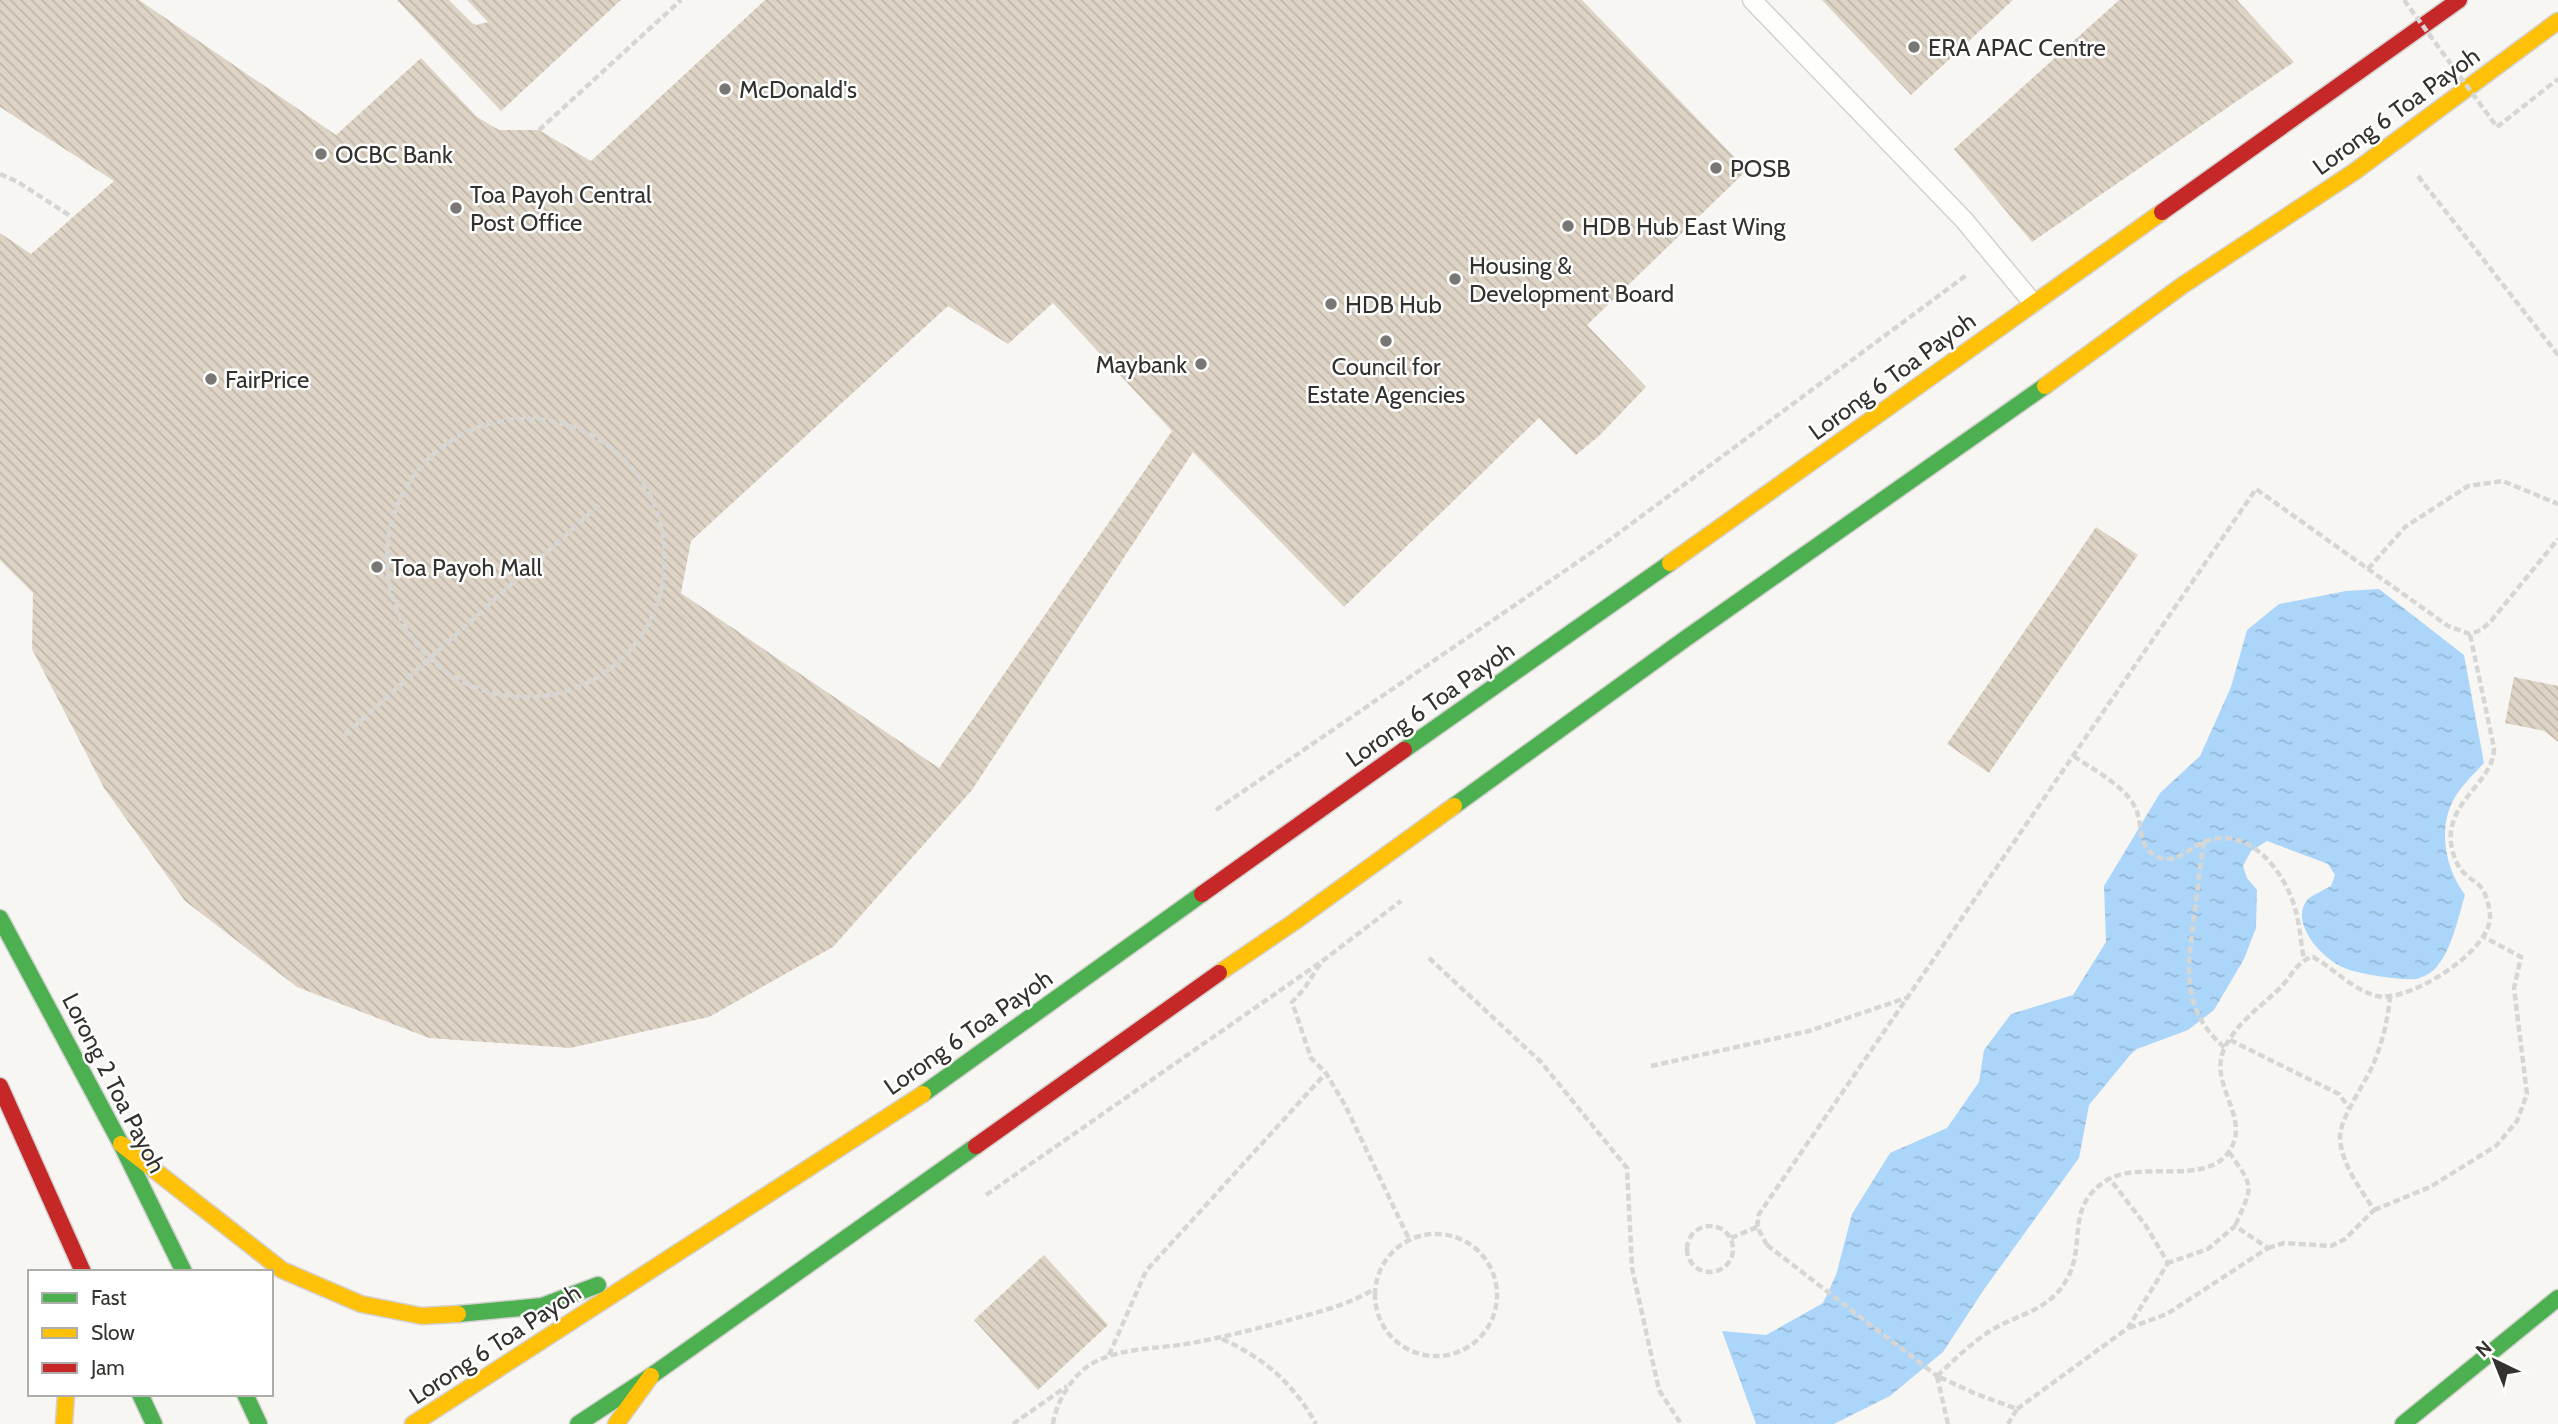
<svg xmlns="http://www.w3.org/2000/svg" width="2558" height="1424" font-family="Cabin,sans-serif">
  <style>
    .water { fill: url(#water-ripples) }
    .building { fill: url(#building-back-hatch); fill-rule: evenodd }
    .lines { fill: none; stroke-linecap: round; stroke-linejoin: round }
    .lane-casing { stroke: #d3d1cf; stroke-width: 21 }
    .fast-casing { stroke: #d3d1cf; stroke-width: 19 }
    .slow-casing { stroke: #d3d1cf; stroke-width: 19 }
    .jam-casing { stroke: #d3d1cf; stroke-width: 19 }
    .path { stroke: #d6d6d4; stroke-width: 4.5; stroke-dasharray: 7 3.5; stroke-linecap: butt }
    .lane { stroke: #fefefd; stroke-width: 18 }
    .fast { stroke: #4caf50; stroke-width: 16 }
    .slow { stroke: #ffc107; stroke-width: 16 }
    .jam { stroke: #c62828; stroke-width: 16 }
    .path-bridge { stroke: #d6d6d4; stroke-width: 4.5; stroke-dasharray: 7 3.5; stroke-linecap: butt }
    .poi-dot { fill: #787774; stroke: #fff; stroke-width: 2.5 }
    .labels { text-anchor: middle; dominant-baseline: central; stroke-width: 5; stroke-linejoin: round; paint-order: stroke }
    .poi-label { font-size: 24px; fill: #33322f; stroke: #fff; text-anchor: start }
    .street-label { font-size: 24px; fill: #33322f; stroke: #fff }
  </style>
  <defs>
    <pattern id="water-ripples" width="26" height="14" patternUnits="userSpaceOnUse" patternTransform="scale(1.75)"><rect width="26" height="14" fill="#acd6f9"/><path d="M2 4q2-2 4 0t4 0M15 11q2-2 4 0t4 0" fill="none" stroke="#94b8d6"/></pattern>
    <pattern id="building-back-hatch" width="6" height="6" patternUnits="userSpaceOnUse" patternTransform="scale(1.75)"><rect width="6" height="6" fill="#ded4c6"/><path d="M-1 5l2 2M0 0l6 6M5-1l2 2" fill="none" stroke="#bfb6aa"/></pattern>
  </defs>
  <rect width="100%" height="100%" fill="#f8f6f3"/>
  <path class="water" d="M2379 589 2464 655 2484 763C2474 774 2463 784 2455 797 2437 827 2445 868 2465 895 2458 918 2452 950 2435 969 2431 973 2421 978 2416 979 2403 981 2360 974 2347 969 2325 962 2287 923 2308 899 2314 894 2324 890 2331 886L2335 875 2328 864 2267 841 2251 851 2243 866 2247 878 2257 890 2256 928 2244 959 2214 1010 2188 1030 2137 1049 2131 1054 2089 1105 2079 1158 1985 1288 1943 1352 1890 1396 1834 1424H1756L1722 1331 1766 1335 1823 1303 1836 1275 1852 1214 1890 1153 1947 1128 1979 1082 1984 1050 2011 1014 2073 995 2106 942 2104 886 2160 793 2200 756 2231 687 2247 630 2279 604 2346 591Z"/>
  <path class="building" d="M0 0H139L336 135 421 58 477 117 499 130H539L591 161 765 0H1582L1747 170 1587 325 1646 387 1599 436 1576 455 1539 418 1344 607 1193 452 972 790 833 947 709 1017 570 1048 429 1038 297 987 185 901 104 788 32 649 33 593 0 560V233L31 254 114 181 0 107ZM1053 303 1172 431 939 768 681 593 691 541 948 306 1008 344Z
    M397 0H449L472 23 476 25 488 22 467 0H621L501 111Z
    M1822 0H2013L1911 95Z
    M2119 0H2237L2294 62 2032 242 1954 149Z
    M2096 527 2138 555 1989 773 1947 744Z
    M2514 677 2558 686V742L2544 731 2505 723Z
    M1044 1255 1108 1325 1038 1390 974 1320Z"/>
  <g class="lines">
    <defs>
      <path id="lane" d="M1752 0 1964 220 2033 303"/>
      <path id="fast" d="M1404 750 1670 563
        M1454 806 1685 639 2045 386
        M0 918 121 1144 184 1272
        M923 1094 1202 894
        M458 1314 542 1306 598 1285
        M140 1394 154 1424
        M245 1394 259 1424
        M578 1424 651 1376 976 1146
        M2403 1424 2558 1298"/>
      <path id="slow" d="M2045 386 2183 285 2354 172 2558 21
        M1670 563 2162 212
        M1219 973 1294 922 1454 806
        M121 1144 282 1270 361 1304 422 1316 458 1314
        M64 1424 66 1394
        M413 1424 923 1094
        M616 1424 651 1376"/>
      <path id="jam" d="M2162 212 2459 0
        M1202 894 1404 750
        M0 1086 83 1272
        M976 1146 1219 973"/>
    </defs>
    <use href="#lane" class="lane-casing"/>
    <use href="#fast" class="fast-casing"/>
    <use href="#slow" class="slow-casing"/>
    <use href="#jam" class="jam-casing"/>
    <path class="path" d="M2497 127 2558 79
      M539 130 681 0
      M0 174 18 182 72 217
      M2418 176 2558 355
      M387 558a139 139 0 1 1 278 0a139 139 0 1 1-278 0Z
      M2368 569 2405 527 2468 486 2503 481 2558 504
      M345 735 599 505
      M2074 756C2093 770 2124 785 2135 807 2143 822 2137 844 2154 855 2175 868 2187 848 2206 841 2251 825 2287 875 2296 912 2300 927 2301 944 2304 960
      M1216 810 1604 544 1968 274
      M2204 842C2200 867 2197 893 2194 918 2187 970 2181 1010 2225 1048
      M1429 958 1541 1062 1627 1168 1632 1268 1659 1390 1681 1424
      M1320 964 1304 989 1292 1002 1311 1058 1326 1073 1345 1105 1409 1239
      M2230 1040 2339 1094 2349 1108
      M1651 1066 1809 1031 1906 998
      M2229 1152C2255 1189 2253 1185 2235 1226
      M986 1195 1321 962 1401 901
      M2374 1210 2430 1187 2496 1146 2517 1121 2527 1094 2514 988 2521 957 2484 937
      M1687 1249a23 23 0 1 1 46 0a23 23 0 1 1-46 0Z
      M1375 1295a61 61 0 1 1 122 0a61 61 0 1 1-122 0Z
      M1731 1238 1757 1227
      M1767 1245 1757 1227 1759 1214 2256 489 2448 626 2470 634 2481 630 2491 621 2558 539
      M2268 1248 2284 1243 2331 1246 2345 1239 2374 1210C2360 1188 2341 1164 2340 1137 2340 1119 2363 1086 2371 1069 2381 1048 2388 1020 2390 997
      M2129 1328 2167 1314 2268 1248 2235 1226 2208 1249 2168 1263
      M1222 1339C1264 1358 1293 1383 1316 1424
      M1109 1355 1146 1271 1326 1073
      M1937 1376C1954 1360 1970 1344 1990 1331 2017 1314 2050 1311 2067 1279 2087 1243 2064 1207 2107 1180 2141 1160 2203 1186 2228 1153 2254 1118 2206 1085 2225 1047 2237 1023 2260 1007 2279 989 2290 979 2297 960 2313 957 2333 968 2353 990 2377 996 2409 1003 2493 950 2490 915 2489 905 2486 892 2479 885 2475 881 2470 879 2466 875 2455 866 2449 845 2451 831 2456 796 2494 779 2494 748L2470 634
      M2017 1409 2128 1328 2168 1263 2146 1226 2110 1179
      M1013 1424 1067 1386
      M1053 1424C1056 1403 1070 1379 1088 1366 1114 1348 1155 1349 1186 1344 1221 1338 1255 1329 1289 1320 1318 1312 1349 1305 1374 1289
      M1948 1424 1937 1376 1974 1393 2017 1409 2008 1424"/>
    <use href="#lane" class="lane"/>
    <use href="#fast" class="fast"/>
    <use href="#slow" class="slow"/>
    <use href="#jam" class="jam"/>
    <path class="path-bridge" d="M2404 0 2497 127
      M1767 1245 1937 1376"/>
  </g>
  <g class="poi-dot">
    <circle cx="1914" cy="47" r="7"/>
    <circle cx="725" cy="89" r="7"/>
    <circle cx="321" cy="154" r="7"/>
    <circle cx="1716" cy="168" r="7"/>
    <circle cx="456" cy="208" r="7"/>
    <circle cx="1568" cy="226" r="7"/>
    <circle cx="1455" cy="279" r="7"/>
    <circle cx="1331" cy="304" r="7"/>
    <circle cx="1386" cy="341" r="7"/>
    <circle cx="1201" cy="364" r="7"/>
    <circle cx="211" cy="379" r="7"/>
    <circle cx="377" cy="567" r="7"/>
  </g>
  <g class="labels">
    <g class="poi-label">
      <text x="1928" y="47">ERA APAC Centre</text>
      <text x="739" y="89">McDonald's</text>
      <text x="335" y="154">OCBC Bank</text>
      <text x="1730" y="168">POSB</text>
      <text x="470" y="194">Toa Payoh Central<tspan x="470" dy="28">Post Office</tspan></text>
      <text x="1582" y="226">HDB Hub East Wing</text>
      <text x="1469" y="265">Housing &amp;<tspan x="1469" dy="28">Development Board</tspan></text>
      <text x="1345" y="304">HDB Hub</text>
      <text x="1187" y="364" text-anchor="end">Maybank</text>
      <text x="1386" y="366" text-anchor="middle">Council for<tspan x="1386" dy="28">Estate Agencies</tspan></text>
      <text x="225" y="379">FairPrice</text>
      <text x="391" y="567">Toa Payoh Mall</text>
    </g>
    <g class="street-label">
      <text transform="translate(2396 111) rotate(-36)">Lorong 6 Toa Payoh</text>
      <text transform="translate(1892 376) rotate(-36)">Lorong 6 Toa Payoh</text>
      <text transform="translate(1430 704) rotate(-35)">Lorong 6 Toa Payoh</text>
      <text transform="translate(968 1032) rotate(-35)">Lorong 6 Toa Payoh</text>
      <text transform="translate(114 1083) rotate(63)">Lorong 2 Toa Payoh</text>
      <text transform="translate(495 1344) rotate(-33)">Lorong 6 Toa Payoh</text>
    </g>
  </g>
  <rect x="28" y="1270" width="245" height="126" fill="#ffffff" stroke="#adadac" stroke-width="2"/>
  <rect x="42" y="1293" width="35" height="10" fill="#4caf50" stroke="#adadac" stroke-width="2"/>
  <text x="91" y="1305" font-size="21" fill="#33322f">Fast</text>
  <rect x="42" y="1328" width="35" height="10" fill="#ffc107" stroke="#adadac" stroke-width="2"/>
  <text x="91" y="1340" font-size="21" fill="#33322f">Slow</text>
  <rect x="42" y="1363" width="35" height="10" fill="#c62828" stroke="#adadac" stroke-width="2"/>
  <text x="91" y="1375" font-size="21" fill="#33322f">Jam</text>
  <g transform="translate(2495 1361) rotate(317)" stroke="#ffffff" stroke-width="5" paint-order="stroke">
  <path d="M0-5L12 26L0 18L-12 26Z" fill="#33322f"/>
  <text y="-10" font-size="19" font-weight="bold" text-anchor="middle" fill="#33322f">N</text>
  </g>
</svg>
